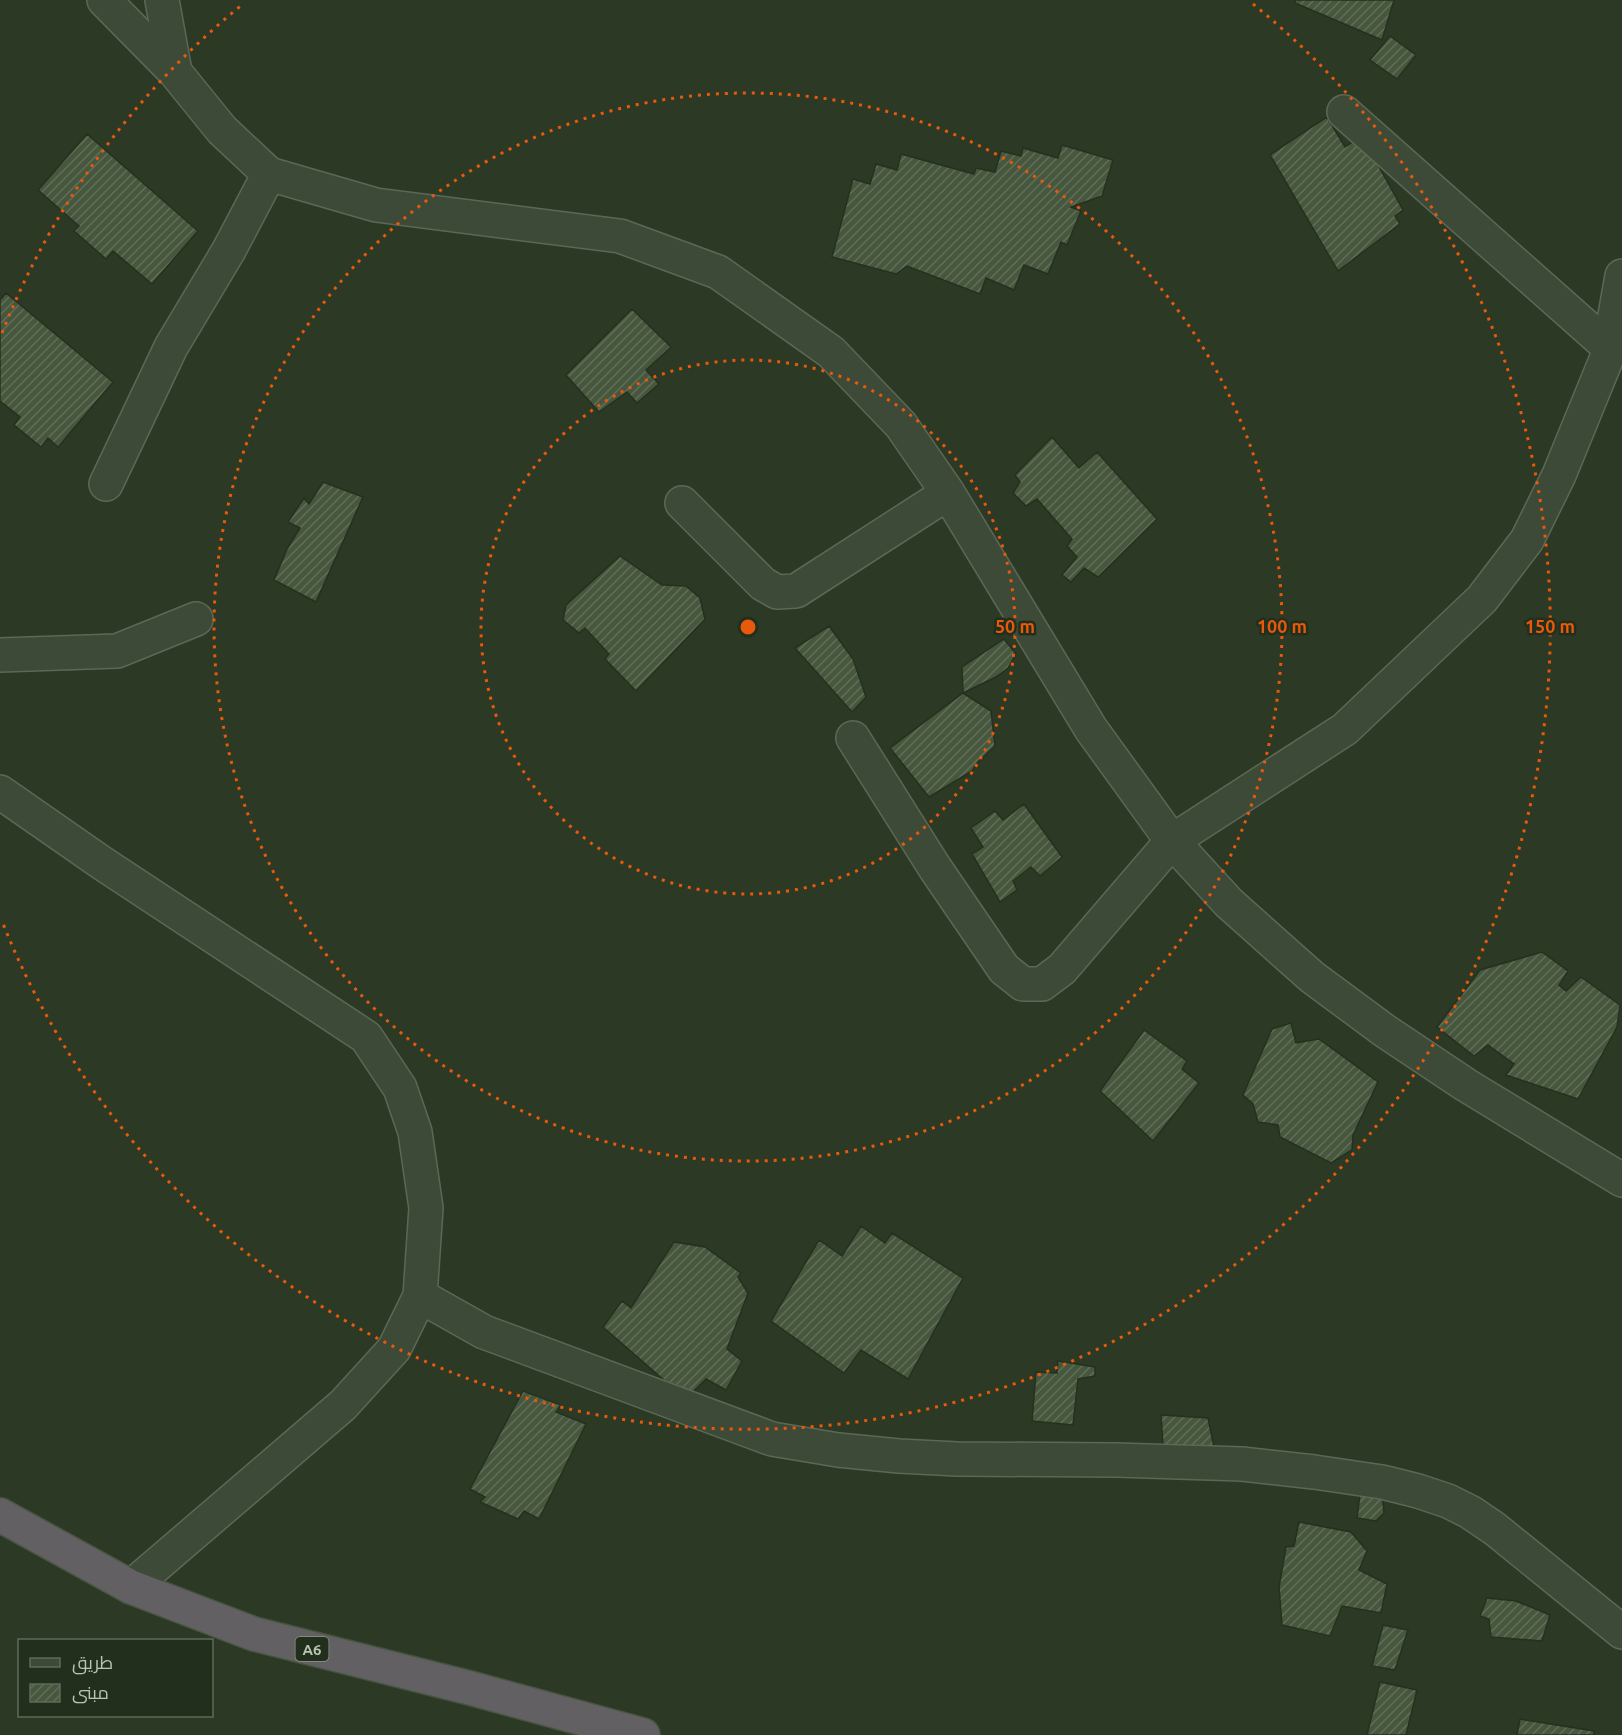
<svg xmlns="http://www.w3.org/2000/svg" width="1622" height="1735" font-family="Ubuntu,Cairo,sans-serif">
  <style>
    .building { fill: url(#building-hatch); stroke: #25311f; stroke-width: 1.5 }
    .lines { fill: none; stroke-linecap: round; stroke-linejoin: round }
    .minor-casing { stroke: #5c6856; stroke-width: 36 }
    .trunk-casing { stroke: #495543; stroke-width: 36 }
    .minor { stroke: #3e4a38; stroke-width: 33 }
    .trunk { stroke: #626062; stroke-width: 33 }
    .ring { fill: none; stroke: #e8590c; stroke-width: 3; stroke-dasharray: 3 6 }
    .labels { text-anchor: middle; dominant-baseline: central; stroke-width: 5; stroke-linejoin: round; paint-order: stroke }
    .shield { fill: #232f1d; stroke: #8c9886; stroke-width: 1.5 }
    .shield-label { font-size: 15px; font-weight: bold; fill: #b9c5b3 }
    .centre { fill: #e8590c; stroke: #232f1d; stroke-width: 3 }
    .ring-label { font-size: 18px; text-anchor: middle; font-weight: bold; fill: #e8590c; stroke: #232f1d; stroke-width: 5; stroke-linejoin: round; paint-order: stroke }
  </style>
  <defs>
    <pattern id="building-hatch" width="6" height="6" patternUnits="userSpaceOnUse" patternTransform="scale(1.5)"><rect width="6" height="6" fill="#46573e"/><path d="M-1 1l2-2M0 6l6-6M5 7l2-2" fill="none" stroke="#5f6e58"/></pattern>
  </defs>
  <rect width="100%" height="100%" fill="#2c3924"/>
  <path class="building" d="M1295 0H1394L1382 40 1295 3Z
    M1390 36 1416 55 1397 79 1370 60Z
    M1327 117 1345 147 1362 136 1403 210 1395 216 1400 224 1338 271 1270 155Z
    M87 134 198 231 152 284 113 251 106 259 74 231 79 226 38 190Z
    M1062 145 1113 160 1102 196 1071 207 1081 211 1067 245 1061 242 1048 274 1024 265 1014 290 986 278 980 294 907 266 896 274 832 257 853 179 870 184 876 164 897 170 901 154 974 174 976 168 995 172 1001 151 1021 156 1023 148 1058 158Z
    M6 293 113 382 58 447 48 438 41 447 14 425 20 417 0 401V300Z
    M632 309 671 347 646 370 659 384 637 403 627 392 599 412 566 375Z
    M1052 437 1079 468 1097 452 1157 519 1098 577 1084 568 1071 582 1062 575 1077 557 1067 546 1072 539 1037 499 1026 506 1013 493 1020 482 1015 475Z
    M323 482 363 497 316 602 274 580 287 549 300 528 288 522 304 498 309 504Z
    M620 556 662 585 686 586 700 598 705 619 636 691 605 659 609 654 585 628 579 633 563 620 566 605Z
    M829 626 853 659 866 697 852 712 795 648Z
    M1004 639 1016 654 1008 668 996 677 963 693 962 667Z
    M963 693 991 711 995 746 978 762 972 771 929 797 890 748Z
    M1024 804 1062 857 1040 876 1031 867 1013 881 1017 890 1000 902 972 854 983 847 971 828 995 811 1003 820Z
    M1542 952 1568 971 1559 985 1566 991 1581 977 1620 1005 1617 1027 1578 1099 1506 1075 1514 1064 1492 1048 1488 1045 1474 1056 1437 1027 1480 970Z
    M1291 1023 1296 1043 1319 1039 1378 1082 1353 1135 1352 1150 1331 1163 1280 1137 1278 1125 1258 1122 1253 1104 1243 1095 1272 1029Z
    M1144 1030 1187 1061 1182 1069 1199 1083 1153 1141 1100 1091Z
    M861 1226 885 1243 892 1233 963 1278 908 1379 861 1350 844 1373 771 1321 819 1240 842 1256Z
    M674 1242 705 1247 741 1273 738 1277 748 1293 727 1349 742 1361 726 1390 706 1379 693 1392 665 1381 603 1327 622 1301 631 1308Z
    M1058 1361 1095 1367V1376L1078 1379 1073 1425 1032 1421 1036 1372 1057 1373Z
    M523 1391 561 1405 556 1412 586 1424 539 1519 524 1511 518 1519 480 1502 485 1497 470 1489Z
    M1161 1415 1208 1418 1214 1447 1163 1446Z
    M1382 1493 1384 1513 1376 1521 1357 1518 1360 1494Z
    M1299 1522 1351 1532 1367 1551 1359 1570 1387 1584 1381 1613 1342 1606 1330 1636 1282 1625 1279 1587 1286 1547 1294 1546Z
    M1487 1598 1516 1601 1550 1615 1542 1641 1491 1637 1489 1619 1480 1616Z
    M1383 1625 1408 1630 1395 1670 1372 1666Z
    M1380 1682 1417 1690 1406 1735H1367Z
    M1520 1719 1594 1731V1735H1517Z"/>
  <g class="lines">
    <defs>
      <path id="minor" d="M104 0 175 72 222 130 269 174 376 205 620 236 718 272 831 352 901 425 948 493 1091 729 1172 841 1229 903 1312 977 1385 1031 1466 1085 1622 1180
        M162 0 175 72
        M1344 112 1610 348
        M106 484 171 347 229 250 269 174
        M682 503 763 584 777 592 796 591 948 493
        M0 655 117 651 196 619
        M853 738 935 868 1004 969 1023 984H1042L1062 969 1172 841 1345 729 1482 599 1527 540 1559 475 1608 355 1622 276
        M0 792 102 863 366 1037 400 1088 415 1132 426 1208 420 1296
        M131 1587 343 1405 394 1349 420 1296 484 1332 772 1439 838 1450 899 1456 957 1459 1116 1460 1242 1464 1314 1472 1382 1482 1418 1491 1448 1501 1470 1512 1495 1529 1622 1632"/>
      <path id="trunk" d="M0 1515 131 1587 254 1634 470 1688 643 1735"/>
    </defs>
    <use href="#minor" class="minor-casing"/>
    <use href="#trunk" class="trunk-casing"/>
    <use href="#minor" class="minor"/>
    <use href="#trunk" class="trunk"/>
  </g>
  <g class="ring">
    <circle cx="748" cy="627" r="267"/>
    <circle cx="748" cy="627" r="534"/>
    <path d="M2 333A802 802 0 0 1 243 4M1253 4A802 802 0 1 1 2 921"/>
  </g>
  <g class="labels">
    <rect class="shield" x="295.5" y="1637" width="33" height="24" rx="4.5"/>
    <g class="shield-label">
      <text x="312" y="1649">A6</text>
    </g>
  </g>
  <circle cx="748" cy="627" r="9" class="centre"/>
  <g class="ring-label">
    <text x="1015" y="633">50 m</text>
    <text x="1282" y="633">100 m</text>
    <text x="1550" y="633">150 m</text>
  </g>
  <rect x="18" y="1639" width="195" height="78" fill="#232f1d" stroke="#5f6b59" stroke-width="1.5"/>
  <rect x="30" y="1658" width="30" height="9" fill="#3e4a38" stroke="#5f6b59" stroke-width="1.5"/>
  <text x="72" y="1669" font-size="18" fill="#b9c5b3">طريق</text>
  <rect x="30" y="1684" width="30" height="18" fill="url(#building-hatch)" stroke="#5f6b59" stroke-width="1.5"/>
  <text x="72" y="1699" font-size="18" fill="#b9c5b3">مبنى</text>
</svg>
